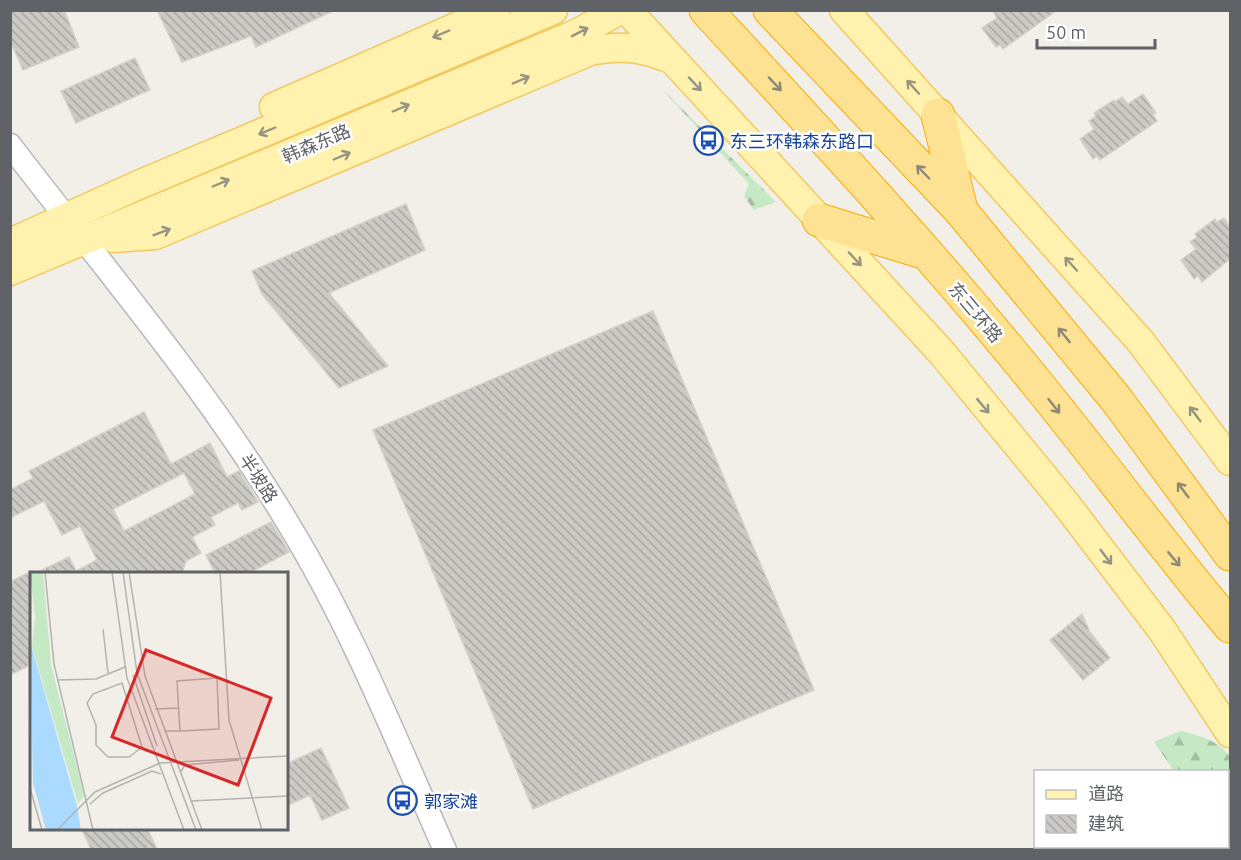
<svg xmlns="http://www.w3.org/2000/svg" width="1241" height="860" font-family="Ubuntu,'Noto Sans SC',sans-serif">
  <style>
    .forest { fill: url(#forest-firs) }
    .building { fill: url(#building-back-hatch); stroke: #d6d1c6; stroke-width: 1.5; fill-rule: evenodd }
    .lines { fill: none; stroke-linecap: round; stroke-linejoin: round }
    .minor-casing { stroke: #b5b8bc; stroke-width: 25 }
    .major-casing { stroke: #f2c960; stroke-width: 31 }
    .highway-casing { stroke: #f9ab00; stroke-width: 35 }
    .minor { stroke: #fff; stroke-width: 22 }
    .major { stroke: #fff2af; stroke-width: 28 }
    .highway { stroke: #fde293; stroke-width: 33 }
    .oneway { stroke: #979581 }
    .oneway2 { stroke: #8e8975 }
    .labels { text-anchor: middle; dominant-baseline: central; stroke-width: 5; stroke-linejoin: round; paint-order: stroke }
    .transit-label { font-size: 18px; fill: #164399; stroke: #fff; text-anchor: start }
    .street-label { font-size: 18px; fill: #5f6368; stroke: #fff }
    .inset-road { fill: none; stroke: #b3b3b1; stroke-width: 1.5 }
    .view { fill: #d62828; fill-opacity: 0.15; stroke: #d62828; stroke-width: 3 }
    .inset-edge { fill: none; stroke: #5f6368; stroke-width: 3 }
  </style>
  <defs>
    <pattern id="forest-firs" width="22" height="20" patternUnits="userSpaceOnUse" patternTransform="scale(1.5)"><rect width="22" height="20" fill="#c5e8c5"/><path d="M5 1l3.5 6h-7zM16 11l3.5 6h-7z" fill="#a3c0a4"/></pattern>
    <pattern id="building-back-hatch" width="6" height="6" patternUnits="userSpaceOnUse" patternTransform="scale(1.5)"><rect width="6" height="6" fill="#cccac5"/><path d="M-1 5l2 2M0 0l6 6M5-1l2 2" fill="none" stroke="#a9a8a4"/></pattern>
  </defs>
  <rect width="100%" height="100%" fill="#f1efe8"/>
  <path class="forest" d="M662 89 776 202 754 210 744 196 749 184Z
    M1180 731C1198 735 1220 741 1230 757V849L1223 847 1228 846V772L1174 771 1154 742Z"/>
  <path class="building" d="M10 10H64L79 47 23 70 10 40Z
    M157 10H335L256 47 251 36 182 62Z
    M992 10H1057L1003 49 1000 45 996 47 982 28 997 18Z
    M135 58 150 90 76 123 61 91Z
    M1143 94 1156 113 1153 115 1157 121 1100 160 1097 156 1093 159 1080 139 1094 129 1089 121 1096 116 1094 113 1114 100 1115 102 1122 97 1128 104Z
    M406 204 425 250 329 293 388 366 339 388 262 294 252 271Z
    M1224 218 1230 227V259L1202 282 1198 276 1194 279 1181 260 1196 249 1190 242 1197 237 1195 234 1215 219 1217 222Z
    M653 311 814 690 533 809 373 430Z
    M144 412 171 464 210 443 227 477 239 471 258 502 242 510 238 503 211 517 215 525 192 537 201 553 186 561 182 573H36L69 557 76 571 97 560 80 526 62 535 44 501 10 518V490L33 478 29 471ZM184 473 195 494 124 531 113 509Z
    M271 522 289 552 249 573H215L206 555Z
    M32 571V664L10 675V582Z
    M1082 614 1090 632 1110 658 1083 680 1050 640Z
    M321 748 349 808 322 820 310 795 286 806V764Z
    M81 828H147L157 849H91Z"/>
  <g class="lines">
    <defs>
      <path id="minor" d="M10 145C107 272 211 393 292 530 353 631 397 742 445 850"/>
      <path id="major" d="M627 10 942 353 1066 504 1162 630 1230 733
        M844 10 1141 342 1230 461
        M274 107 495 10
        M113 238 155 235 590 51C619 45 641 47 668 58
        M10 243 136 186 553 10
        M10 271 576 34 620 10"/>
      <path id="highway" d="M706 10C818 132 931 253 1035 381 1101 462 1163 546 1230 626
        M770 10 961 211 1116 399 1230 554
        M938 115 961 210
        M819 220 926 253"/>
    </defs>
    <use href="#minor" class="minor-casing"/>
    <use href="#major" class="major-casing"/>
    <use href="#highway" class="highway-casing"/>
    <use href="#minor" class="minor"/>
    <use href="#major" class="major"/>
    <use href="#highway" class="highway"/>
  </g>
  <defs><path id="oneway-shaft" d="M-6 0H5M1.5-3L5.5 0L1.5 3" fill="none" stroke-width="1.6" stroke-linecap="round" stroke-linejoin="round" transform="scale(1.5)"/></defs>
  <g class="oneway">
    <use href="#oneway-shaft" transform="translate(580 32) rotate(-27)"/>
    <use href="#oneway-shaft" transform="translate(441 34) rotate(157)"/>
    <use href="#oneway-shaft" transform="translate(521 80) rotate(-23)"/>
    <use href="#oneway-shaft" transform="translate(695 84) rotate(47)"/>
    <use href="#oneway-shaft" transform="translate(913 87) rotate(-132)"/>
    <use href="#oneway-shaft" transform="translate(401 108) rotate(-23)"/>
    <use href="#oneway-shaft" transform="translate(267 131) rotate(157)"/>
    <use href="#oneway-shaft" transform="translate(342 156) rotate(-23)"/>
    <use href="#oneway-shaft" transform="translate(221 183) rotate(-23)"/>
    <use href="#oneway-shaft" transform="translate(162 232) rotate(-21)"/>
    <use href="#oneway-shaft" transform="translate(855 259) rotate(47)"/>
    <use href="#oneway-shaft" transform="translate(1071 264) rotate(-132)"/>
    <use href="#oneway-shaft" transform="translate(983 406) rotate(50)"/>
    <use href="#oneway-shaft" transform="translate(1195 414) rotate(-127)"/>
    <use href="#oneway-shaft" transform="translate(1106 557) rotate(53)"/>
  </g>
  <g class="oneway2">
    <use href="#oneway-shaft" transform="translate(775 84) rotate(47)"/>
    <use href="#oneway-shaft" transform="translate(923 172) rotate(-134)"/>
    <use href="#oneway-shaft" transform="translate(1064 335) rotate(-129)"/>
    <use href="#oneway-shaft" transform="translate(1054 406) rotate(52)"/>
    <use href="#oneway-shaft" transform="translate(1183 490) rotate(-127)"/>
    <use href="#oneway-shaft" transform="translate(1174 559) rotate(50)"/>
  </g>
  <defs>
    <symbol id="bus-ring" viewBox="-11 -11 22 22"><circle r="9.5" fill="#fff" stroke="#1a4fb4" stroke-width="1.5"/><path d="M-5-6H5V4H4V6H2V4H-2V6H-4V4H-5ZM-3.5-4V0h7V-4ZM-3.5 1.2v1.5H-2V1.2ZM2 1.2v1.5H3.5V1.2Z" fill="#1a4fb4"/></symbol>
  </defs>
  <g fill-rule="evenodd">
    <use href="#bus-ring" x="692" y="124" width="33" height="33"/>
    <use href="#bus-ring" x="386" y="784" width="33" height="33"/>
  </g>
  <g class="labels">
    <g class="transit-label">
      <text x="730" y="141">东三环韩森东路口</text>
      <text x="424" y="801">郭家滩</text>
    </g>
    <g class="street-label">
      <text transform="translate(316 143) rotate(-23)">韩森东路</text>
      <text transform="translate(976 312) rotate(50)">东三环路</text>
      <text transform="translate(259 478) rotate(57)">半坡路</text>
    </g>
  </g>
  <g transform="translate(30 572)">
    <rect width="258" height="258" fill="#f1efe8"/>
    <path d="M0 0H13L21 93 54 223 48 232 2 74 5 45Z" fill="#c5e8c5"/>
    <path d="M0 69 47 234 51 258H16L3 211Z" fill="#aadaff"/>
    <path class="inset-road" d="M15 0 24 92 63 258M82 0 97 106 154 258M93 0 107 101 166 258M99 0 115 104 172 258M190 0 199 148 232 258M73 57 78 101M103 103 127 174M27 108 66 107 95 95M92 111 112 175 99 185H78L66 173V153L57 131 63 122ZM125 137 148 136M134 159H150L189 157 187 106 147 109 150 159M150 201 155 193 209 188M0 216 12 258M161 229 258 224M60 232 73 221 122 199 131 202M27 258 65 220 130 191 258 184"/>
    <path class="view" d="M116 78 241 126 208 213 82 165Z"/>
    <rect width="258" height="258" class="inset-edge"/>
  </g>
  <rect width="1241" height="860" fill="none" stroke="#5f6368" stroke-width="24"/>
  <rect x="1034" y="770" width="195" height="78" fill="#ffffff" stroke="#bfc1c3" stroke-width="1.5"/>
  <rect x="1046" y="790" width="30" height="9" fill="#fff2af" stroke="#bfc1c3" stroke-width="1.5"/>
  <text x="1088" y="800" font-size="18" fill="#5f6368">道路</text>
  <rect x="1046" y="815" width="30" height="18" fill="url(#building-back-hatch)" stroke="#bfc1c3" stroke-width="1.5"/>
  <text x="1088" y="830" font-size="18" fill="#5f6368">建筑</text>
  <path d="M1037 39v9h118v-9" fill="none" stroke="#5f6368" stroke-width="3"/>
  <text x="1046" y="39" font-size="18" fill="#5f6368" stroke="#ffffff" stroke-width="4.5" paint-order="stroke">50 m</text>
</svg>
